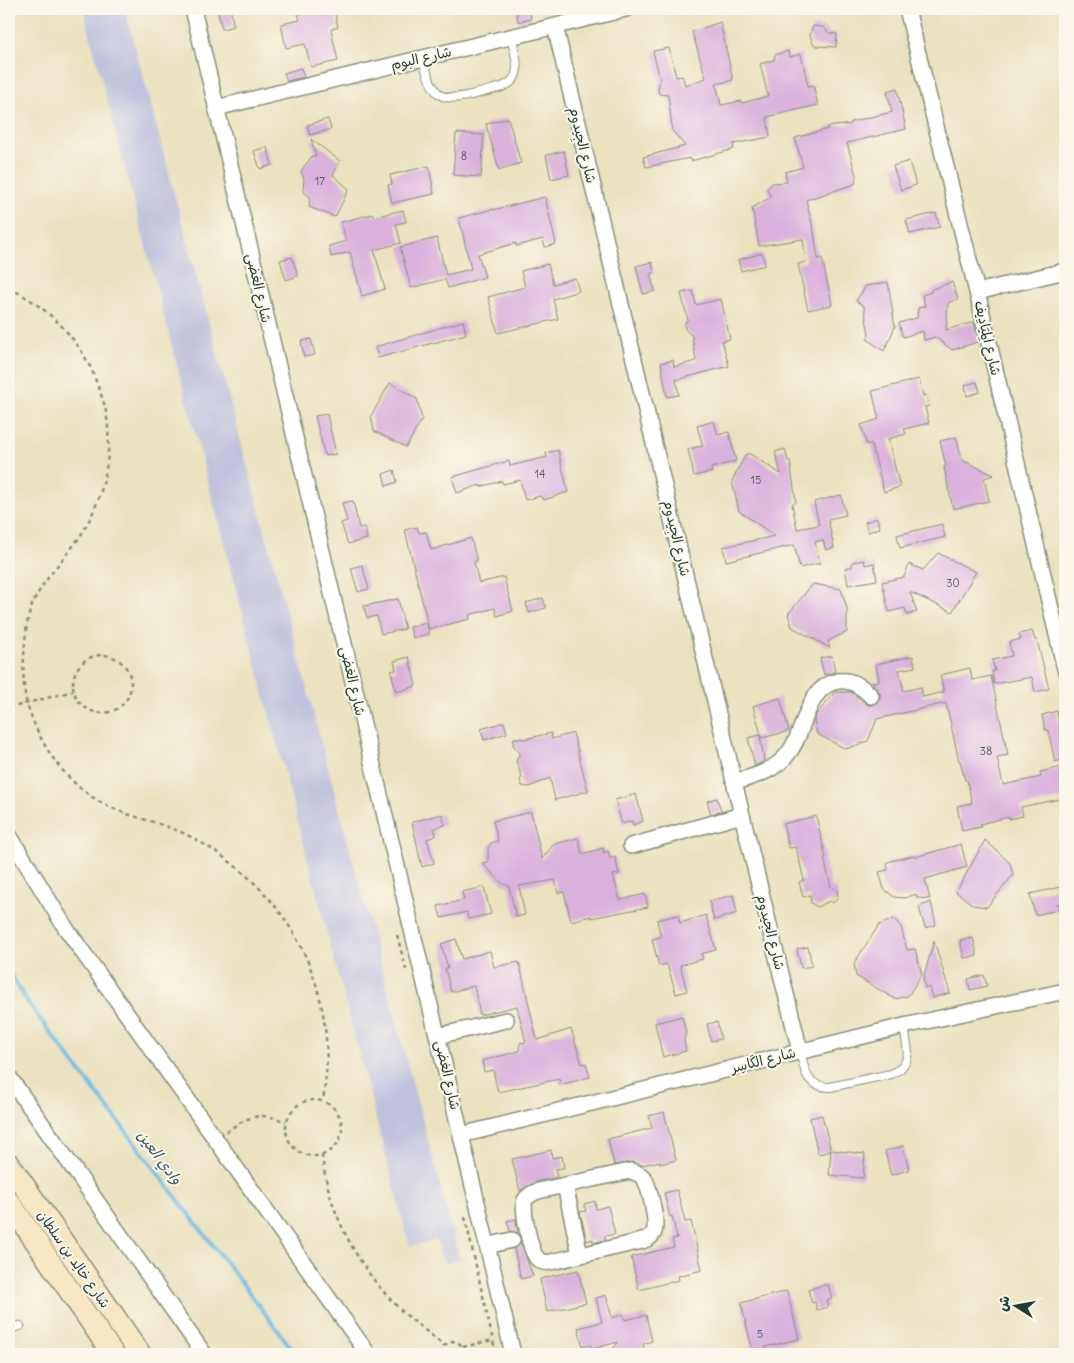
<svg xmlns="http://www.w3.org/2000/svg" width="1074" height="1363" font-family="Delius,'Playpen Sans Arabic',sans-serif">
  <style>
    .industrial { fill: #c0c2dd }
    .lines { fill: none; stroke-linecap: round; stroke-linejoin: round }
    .stream { stroke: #69bde5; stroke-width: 4 }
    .building { fill: #dab0dd }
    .lane-casing { stroke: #848f79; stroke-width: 10 }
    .street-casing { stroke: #848f79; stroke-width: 18 }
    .secondary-casing { stroke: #848f79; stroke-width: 24 }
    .path { stroke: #848f79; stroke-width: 2.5; stroke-dasharray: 4 4; stroke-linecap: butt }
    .lane { stroke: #fff; stroke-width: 8 }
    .street { stroke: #fff; stroke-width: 15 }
    .secondary { stroke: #f9e7c3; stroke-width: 21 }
    .labels { text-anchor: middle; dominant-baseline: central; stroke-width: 4; stroke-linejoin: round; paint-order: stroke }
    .number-label { font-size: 11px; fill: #4e5a5e }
    .street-label { font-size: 14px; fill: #1f3d34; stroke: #fbf7ec }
    .water-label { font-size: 15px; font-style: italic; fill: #325d60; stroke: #fbf7ec }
  </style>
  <rect width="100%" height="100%" fill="#fbf7ec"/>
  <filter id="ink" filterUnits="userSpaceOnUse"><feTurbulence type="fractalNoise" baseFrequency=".02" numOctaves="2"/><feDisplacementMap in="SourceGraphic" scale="10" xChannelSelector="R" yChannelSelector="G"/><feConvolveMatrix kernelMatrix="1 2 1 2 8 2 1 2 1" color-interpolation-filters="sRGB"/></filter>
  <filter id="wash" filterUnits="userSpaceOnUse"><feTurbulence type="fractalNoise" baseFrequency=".0096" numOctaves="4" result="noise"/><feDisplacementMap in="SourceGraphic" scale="20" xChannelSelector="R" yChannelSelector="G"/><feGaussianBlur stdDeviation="1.12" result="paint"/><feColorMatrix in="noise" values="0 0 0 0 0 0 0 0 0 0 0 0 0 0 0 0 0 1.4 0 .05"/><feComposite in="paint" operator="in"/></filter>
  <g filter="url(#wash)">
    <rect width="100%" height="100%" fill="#eae1be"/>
    <path class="industrial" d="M83 9H125L460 1260 444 1264 436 1239 410 1247Z"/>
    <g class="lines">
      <path class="stream" d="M9 971 27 1002 296 1354"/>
    </g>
    <g id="blocks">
      <path class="building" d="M217 9H230L234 26 222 29Z
        M319 9H334L338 27 331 29 338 61 311 67 305 44 286 48 281 24 300 20 298 14Z
        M516 9H529L531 19 518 22Z
        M720 22 733 80 716 84 721 105 741 101 742 103 768 96 760 64 774 60 775 55 788 51 789 57 801 54 808 86 813 85 818 105 767 117 770 137 733 144 734 149 691 161 690 158 646 167 643 157 685 146 671 129 672 126 668 95 659 94 658 89 660 79 653 51 669 48 676 77 682 76 685 85 706 78 692 32Z
        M813 26 823 27 829 33 837 34 836 47 817 46 813 44 810 35Z
        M301 68 304 77 287 81 284 73Z
        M897 88 906 129 847 143 856 175 855 184 806 200 814 232 818 259 822 258 832 305 808 310 798 264 806 262 803 239 759 246 752 208 771 197 767 189 772 183 787 182 785 172 803 167 795 138 828 129 827 127 851 124V122L892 112 887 91Z
        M508 118 521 163 499 170 486 124Z
        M328 119 331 129 310 135 307 125Z
        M456 133 484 135 481 177 453 175Z
        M311 139 340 161 333 175 349 189 335 217 309 207 310 197 303 191 304 179 301 171 312 156H316Z
        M267 147 272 165 260 169 254 151Z
        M564 151 569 175 551 179 546 155Z
        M909 161 916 185 901 190 893 166Z
        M429 166 434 194 392 203 388 185 392 184 390 175Z
        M545 197 556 244 545 247 543 239 516 246V243L478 254 485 277 448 288 445 279 411 288 400 247 437 238 446 275 471 269 459 218 493 209V210Z
        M403 210 406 222 396 224 401 243 374 250 385 289 362 296 350 252 331 257 329 246 346 241 341 222 373 214 374 217Z
        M936 213 940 227 910 234 906 220Z
        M762 253 765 265 741 271 738 260Z
        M292 257 298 276 286 280 280 260Z
        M652 262 654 273 650 274 655 291 643 294 636 266Z
        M548 264 553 284 575 278 579 291 553 299 558 319 498 333 488 297 525 287 521 271Z
        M888 282 895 327 884 351 867 339 869 335 864 306 856 301 866 286Z
        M952 282 958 299 948 303 946 330 974 322 978 342 952 350 935 337 924 340 923 331 903 337 899 323 917 318 918 308 925 306 922 295 931 292 932 289Z
        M693 291 696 305 721 299 730 339 722 341 729 366 676 380 679 395 667 397 661 363 673 360 674 367 696 361 692 336 685 329V322L688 320 681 293Z
        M463 321 466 334 378 358 375 347Z
        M311 339 315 355 304 357 301 341Z
        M919 379 923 396 926 395 929 406 925 407 929 423 904 429 906 434 888 439 900 487 884 492 871 443 867 445 861 425 879 419 872 391Z
        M977 382 980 392 967 396 965 385Z
        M390 383 417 399 422 419 406 447 374 431 371 416Z
        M327 414 336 454 325 456 315 416Z
        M714 421 718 435 729 432 736 461 711 468 712 472 694 476 688 449 703 446 697 426Z
        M956 437 962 460 994 475 984 478 989 501 953 509 944 467 946 466 940 441Z
        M785 449 788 461H790L796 502 792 504 797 529 819 525 814 502 841 495 846 515 828 519 834 548 826 550 823 540 815 542 820 563 800 568 794 545 726 561 723 547 775 536 739 511 732 481 746 454H750L781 474 775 452Z
        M558 450 568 492 544 500 540 496 525 500 520 480 503 484 502 481 480 487V485L457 493 452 477 509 461 510 466 547 457 546 453Z
        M394 470 397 482 386 486 383 474Z
        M353 501 359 528 365 527 367 539 348 544 341 523 347 521 342 503Z
        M877 518 880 528 868 532 865 522Z
        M942 524 945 537 900 548 897 535Z
        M417 527 419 533 426 532 431 550 471 538 477 561 474 562 479 583 504 577 513 611 497 616 495 608 469 615 470 619 429 629 405 530Z
        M938 553 976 572 952 612 910 592 917 612 907 615 905 608 889 612 882 582 904 577 909 564 923 570Z
        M864 560 865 565 874 563 877 580 848 585 845 568 852 567V562Z
        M362 565 369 589 358 592 351 568Z
        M813 584 841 589 847 608V632L828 641 830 648 792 627 788 614Z
        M543 598 546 608 529 613 526 603Z
        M398 599 405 629 381 634 377 616 367 618 364 606Z
        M427 623 429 634 413 638 410 627Z
        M1032 631 1035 640H1037L1049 689 1035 692 1032 677 994 684 992 671H995L992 660 1012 656 1009 642 1021 639 1019 634Z
        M832 656 835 672 824 675 820 658Z
        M913 656 915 667 899 670 904 691 921 687 923 697 944 692 940 675 970 668 972 680 991 676 1008 755 997 757 1003 785 1041 777 1040 772 1063 767 1065 778V798L1021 807 1023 816 1009 819 1008 817 980 824 981 827 962 831 957 806 972 803 967 780H965L960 761H959L946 703 877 719 868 741 846 749 817 734 814 720 816 715 835 692H851L868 705H874L878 702 880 698V693L872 682 879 681 876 664Z
        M409 657 416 686 396 692 391 671 396 670 394 661Z
        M780 698 789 731 762 738 753 706Z
        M1057 711 1065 759 1055 762 1048 730H1045L1042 715Z
        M504 722 507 733 484 740 481 729Z
        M551 733 552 739 573 733 588 791 555 800 550 778 529 787 522 786 520 780 522 777 516 761 520 753 513 745 514 738 525 739Z
        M760 735 764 761 755 766 748 738Z
        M636 794 643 821 633 825 632 821 622 824 615 800Z
        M717 798 721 811 711 814 707 801Z
        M531 812 542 859 554 844 578 838 582 854 603 848 604 853 608 851 610 858 615 857 619 874 613 875 620 900 645 894 648 907 591 918V916L571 921 564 892 558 893 555 880 519 886 525 915 516 917 509 886 502 883 482 863 488 862V848L491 843 498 841 493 821Z
        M442 814 445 825 434 828 436 836 427 839 434 863 422 867 412 822Z
        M816 816 826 858H824L831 887 837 890 838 898 833 903 830 901 817 907 811 903 810 895 803 897 799 882 804 880 796 847 789 848 783 824Z
        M985 840 1010 863 1013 875 987 907 973 905 956 892Z
        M961 844 967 867 925 879 930 899 917 898 916 894 905 898 894 897 884 889 879 872 888 870 887 862 915 855V857Z
        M1065 886V902L1057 904 1058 910 1035 915 1030 894Z
        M484 887 491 914 468 919 467 912 441 918 438 906 464 900 462 892Z
        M733 895 737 913 714 920 709 901Z
        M931 902 936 925 925 928 919 907Z
        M678 915 680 923 706 915 716 950 701 954 703 959 680 965 687 991 676 994 667 964 659 966 652 939 661 937 657 920Z
        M894 919 901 927 907 950 915 949 922 974 908 996 895 999 856 976 854 963 879 925Z
        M973 938 977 956 964 958 960 940Z
        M456 939 462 959 490 951 494 967 519 962 537 1040 571 1029 582 1064 586 1063 590 1077 560 1085 559 1079 498 1092 493 1070 484 1072 482 1061 519 1051 520 1043 526 1042 517 1006 480 1015 474 986 451 992 445 968H448L441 944Z
        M934 941 950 993 932 998 929 987 925 988 923 979Z
        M808 947 812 966 801 968 797 949Z
        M984 975 987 986 970 990 968 979Z
        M682 1016 686 1032 684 1040 686 1051 663 1057 655 1023Z
        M717 1022 721 1039 711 1041 707 1024Z
        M664 1112 676 1160 660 1164V1161L642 1165 631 1162 614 1165 608 1139 652 1128 649 1116Z
        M822 1115 831 1151 818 1154 810 1118Z
        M903 1146 909 1170 891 1175 885 1151Z
        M551 1150 552 1158 562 1156 564 1168 555 1169 557 1177 535 1182 520 1191 512 1159Z
        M831 1150 865 1154 863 1178 829 1175Z
        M677 1190 685 1222 691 1221 702 1270 678 1276 679 1280 639 1290 631 1257 674 1247 672 1239 677 1238 672 1216 670 1217 664 1193Z
        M595 1201 596 1209 608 1206 615 1234 605 1236V1240L593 1243V1239L587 1241 580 1212 586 1211 584 1204Z
        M516 1219V1222L518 1233 510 1231 507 1221Z
        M521 1243 533 1276 521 1279 514 1249Z
        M578 1270 586 1303 547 1312 540 1279Z
        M822 1285H828L832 1298 826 1300 828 1307 817 1310 815 1302 812 1303 808 1290Z
        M787 1291 799 1339 765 1347 766 1349 753 1352 741 1303Z
        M606 1295 612 1318 623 1314 625 1320 646 1315 652 1341 643 1344 645 1354H610L618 1342 592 1349 591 1345 583 1347 578 1328 602 1322 596 1298Z"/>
    </g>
  </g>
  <g filter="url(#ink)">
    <use href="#blocks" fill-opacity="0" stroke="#848f79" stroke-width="1"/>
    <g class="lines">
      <defs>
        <path id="lane" d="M422 57C426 68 429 85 438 93 448 105 488 90 502 87 526 78 515 56 511 37
          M800 1051C805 1070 805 1087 830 1087L891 1074 900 1069 906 1061 908 1052 904 1026
          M9 1328 20 1326"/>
        <path id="street" d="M193 9 513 1354
          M907 9 977 292 1065 669
          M555 26 742 815 800 1051
          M216 108 626 9
          M977 292 1065 271
          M735 782C756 776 777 770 790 751 806 729 806 687 838 681 852 679 862 686 871 696
          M9 835 65 927 368 1354
          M631 846 742 815
          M438 1036 506 1020
          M9 1077 204 1354
          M461 1135 904 1026 1065 991
          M630 1171C636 1172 640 1174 644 1178 649 1186 658 1223 654 1232 652 1237 647 1239 642 1241L551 1262C546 1263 541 1263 537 1258 530 1252 522 1209 525 1200 528 1195 533 1193 538 1191Z
          M565 1185 580 1255
          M487 1246 512 1240"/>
        <path id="secondary" d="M9 1164 140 1354
          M9 1202 113 1354"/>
      </defs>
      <use href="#lane" class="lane-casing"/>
      <use href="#street" class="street-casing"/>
      <use href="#secondary" class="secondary-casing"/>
      <path class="path" d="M9 288C45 305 77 336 93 373 97 384 102 396 105 407 114 449 105 494 84 530 68 557 40 580 30 611 26 625 25 641 24 656 23 672 23 692 28 707 43 753 73 793 119 811 143 820 169 825 191 837 291 890 341 990 323 1101
        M73 684a29 29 0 1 1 58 0a29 29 0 1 1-58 0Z
        M9 708 73 691
        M397 935 407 973
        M286 1128a28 28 0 1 1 56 0a28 28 0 1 1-56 0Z
        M226 1132C248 1116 260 1111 286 1122
        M322 1155C328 1213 360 1272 403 1312 416 1324 431 1334 444 1346
        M465 1217 496 1354
        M463 1347 493 1340
        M444 1354V1346L452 1341C460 1342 464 1346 463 1354"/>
      <use href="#lane" class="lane"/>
      <use href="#street" class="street"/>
      <use href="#secondary" class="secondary"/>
    </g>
  </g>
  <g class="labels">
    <g class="number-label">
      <text x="464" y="156">8</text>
      <text x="320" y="181">17</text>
      <text x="540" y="474">14</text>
      <text x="756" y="480">15</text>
      <text x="953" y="583">30</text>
      <text x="986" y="751">38</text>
      <text x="760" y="1334">5</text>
    </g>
    <g class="street-label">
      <text transform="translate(421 58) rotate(-13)">شارع البوم</text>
      <text transform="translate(583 145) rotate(77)">شارع الجِيدوم</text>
      <text transform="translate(259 288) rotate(77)">شارع الغضى</text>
      <text transform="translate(988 338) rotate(77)">شارع المِيَادِيف</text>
      <text transform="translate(677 538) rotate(77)">شارع الجِيدوم</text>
      <text transform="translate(353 681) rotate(77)">شارع الغضى</text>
      <text transform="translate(771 932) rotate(76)">شارع الجِيدوم</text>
      <text transform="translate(763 1060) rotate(-14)">شارع الكَاسِر</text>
      <text transform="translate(448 1075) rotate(77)">شارع الغضى</text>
      <text transform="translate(74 1259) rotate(55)">شارع خالِد بن سلطان</text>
    </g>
    <g class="water-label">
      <text transform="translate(160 1157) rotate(53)">وادي العين</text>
    </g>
  </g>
  <rect width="1074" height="1363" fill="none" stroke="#fbf7ec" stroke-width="30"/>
  <g transform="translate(1016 1306) rotate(281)" stroke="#fbf7ec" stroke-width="4" paint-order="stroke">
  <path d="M0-4L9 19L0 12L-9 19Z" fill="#1f3d34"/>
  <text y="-8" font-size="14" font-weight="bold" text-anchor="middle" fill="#1f3d34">ش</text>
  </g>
</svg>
